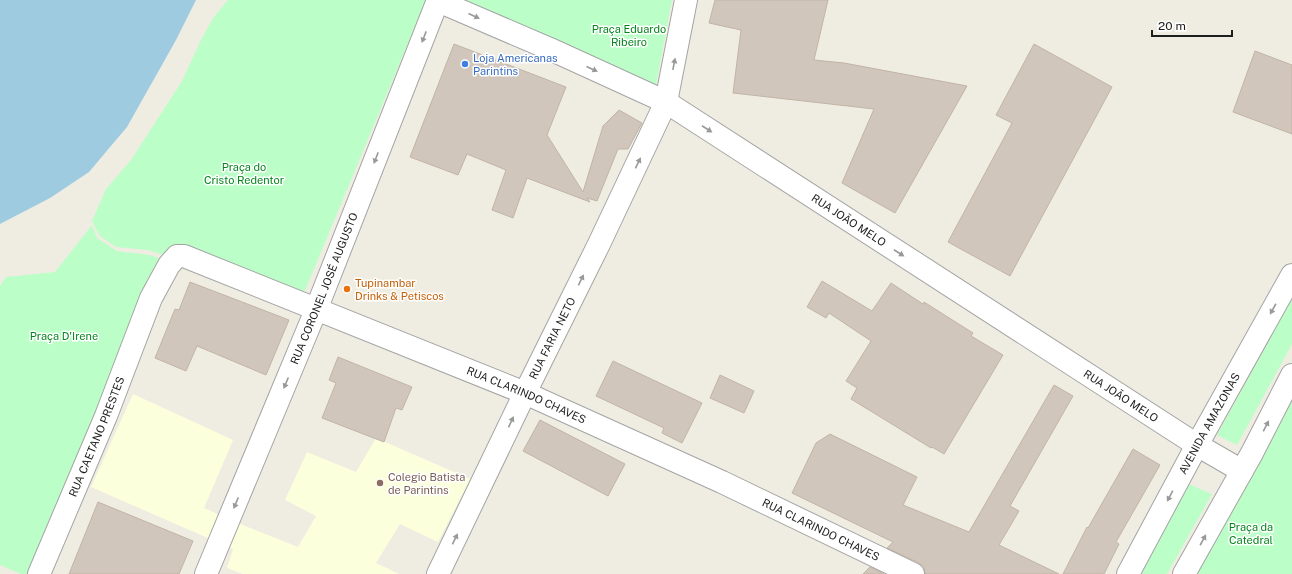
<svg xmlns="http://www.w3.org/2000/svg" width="1292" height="574" font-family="'Public Sans',sans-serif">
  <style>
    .education { fill: #fbffdc }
    .park { fill: #bbfec8 }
    .water { fill: #9fcbe1 }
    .building { fill: #d0c6bb; stroke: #c2b4a4 }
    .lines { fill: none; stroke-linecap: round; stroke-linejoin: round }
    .minor-casing { stroke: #a4a4a4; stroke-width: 24 }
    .minor { stroke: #fff; stroke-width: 22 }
    .oneway { fill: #999 }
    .shop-dot { fill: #3f7fe0; stroke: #fff; stroke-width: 1.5 }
    .food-dot { fill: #e8710a; stroke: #fff; stroke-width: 1.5 }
    .education-dot { fill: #8d6e63; stroke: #fff; stroke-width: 1.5 }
    .labels { text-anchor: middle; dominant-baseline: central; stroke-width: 3; stroke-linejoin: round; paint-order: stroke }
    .park-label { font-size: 11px; fill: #03841c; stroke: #fff }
    .shop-label { font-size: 11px; fill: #366cbe; stroke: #fff; text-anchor: start }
    .street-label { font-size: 11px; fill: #1d1d1d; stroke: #fff }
    .food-label { font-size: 11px; fill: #c56008; stroke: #fff; text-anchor: start }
    .education-label { font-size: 11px; fill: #785e54; stroke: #fff; text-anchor: start }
  </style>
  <rect width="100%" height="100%" fill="#efede2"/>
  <path class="education" d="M133 394 233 440 204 508 245 526 298 547 316 516 285 500 307 452 356 472 376 438 470 479 438 542 400 524 376 563 399 574H243L227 568 233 549 91 487Z"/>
  <path class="park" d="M228 0H426L301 300 148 250 116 247 100 236 92 221 106 189 131 160 182 81 201 40 213 18Z
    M462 0H672L656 85Z
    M92 225 97 238 117 251 150 255 164 260 35 574H21L0 565V286L6 277 55 272Z
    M1292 298V344L1237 445 1217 435Z
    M1292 374V574H1181Z
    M1188 484 1212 494 1167 574H1138Z"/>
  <path class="water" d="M0 0H196L176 40 127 127 89 172 50 198 0 224Z"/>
  <path class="building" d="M715 0H828L814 60 844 63 967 86 895 213 842 183 874 109 733 93 741 30 709 23Z
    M454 44 566 87 547 135 583 192 603 126 619 110 642 123 628 149H618L597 201 587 198 590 202 527 178 513 218 492 210 506 170 467 154 458 175 410 157Z
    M1034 44 1112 87 1010 276 948 242 1012 123 996 115Z
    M1255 51 1292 65V134L1233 112Z
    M822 281 872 311 891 283 923 304 924 302 973 333 971 336 1003 355 944 454 932 447 931 448 851 399 857 388 846 381 871 341 829 313 826 318 807 307Z
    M190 282 289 320 266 375 197 346 186 371 155 358 175 309 179 310Z
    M338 357 412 387 402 410 396 408 384 442 322 418 336 383 329 380Z
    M613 361 702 403 682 443 662 433 664 428 596 396Z
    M720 375 754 391 744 413 710 398Z
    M1054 385 1073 396 1010 506 1019 511 999 545 1059 574H925L924 567 919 563 887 548 893 542 792 493 816 443 830 434 917 477 903 505 969 532Z
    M540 420 625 464 608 496 523 451Z
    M1133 449 1160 465 1116 542 1119 544 1104 574H1063L1087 527 1088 528Z
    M98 502 193 541 179 574H69Z
    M870 567 884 574H863Z"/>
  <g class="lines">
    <defs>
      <g id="minor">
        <path id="s1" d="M438 1 550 49 666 102 1197 445 1242 471"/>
        <path id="s2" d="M39 574 106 416 151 298 169 265 177 256H184L525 393 722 482 913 574"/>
        <path id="s3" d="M206 574 316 310 438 0"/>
        <path id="s4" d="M438 574 525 393 599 244 666 102 686 0"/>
        <path id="s5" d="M1128 574 1197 445 1292 275"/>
        <path d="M1184 574 1252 453 1292 375"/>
      </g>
    </defs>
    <use href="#minor" class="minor-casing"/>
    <use href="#minor" class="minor"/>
  </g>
  <defs><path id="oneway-solid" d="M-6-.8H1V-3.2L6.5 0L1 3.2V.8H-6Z"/></defs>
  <g class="oneway">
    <use href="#oneway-solid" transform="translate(474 16) rotate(24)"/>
    <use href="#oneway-solid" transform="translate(424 37) rotate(111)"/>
    <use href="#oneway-solid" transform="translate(674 64) rotate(-79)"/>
    <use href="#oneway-solid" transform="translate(592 69) rotate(24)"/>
    <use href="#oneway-solid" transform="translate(707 129) rotate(33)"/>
    <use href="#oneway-solid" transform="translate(376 158) rotate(111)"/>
    <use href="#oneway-solid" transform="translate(638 163) rotate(-64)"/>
    <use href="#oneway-solid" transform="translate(899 253) rotate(33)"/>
    <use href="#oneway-solid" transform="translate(581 280) rotate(-64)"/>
    <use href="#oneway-solid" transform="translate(1273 309) rotate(119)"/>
    <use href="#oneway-solid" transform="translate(286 383) rotate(113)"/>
    <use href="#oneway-solid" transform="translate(511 422) rotate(-65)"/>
    <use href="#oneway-solid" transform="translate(1266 426) rotate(-63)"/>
    <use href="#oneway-solid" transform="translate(1170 496) rotate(118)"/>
    <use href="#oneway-solid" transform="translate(236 503) rotate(113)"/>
    <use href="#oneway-solid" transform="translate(455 539) rotate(-64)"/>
    <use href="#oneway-solid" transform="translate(1203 540) rotate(-61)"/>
  </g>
  <circle class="shop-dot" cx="465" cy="64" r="4"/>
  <circle class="food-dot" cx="347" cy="289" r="4"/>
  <circle class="education-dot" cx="380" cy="483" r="4"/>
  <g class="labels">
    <g class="park-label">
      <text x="629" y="29">Praça Eduardo<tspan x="629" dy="13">Ribeiro</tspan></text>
      <text x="244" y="167">Praça do<tspan x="244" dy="13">Cristo Redentor</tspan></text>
      <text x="64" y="336">Praça D'Irene</text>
      <text x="1251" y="527">Praça da<tspan x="1251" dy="13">Catedral</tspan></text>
    </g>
    <g class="shop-label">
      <text x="473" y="58">Loja Americanas<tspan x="473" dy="13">Parintins</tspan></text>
    </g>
    <g class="street-label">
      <text stroke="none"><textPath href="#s1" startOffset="467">RUA JOÃO MELO</textPath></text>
      <text stroke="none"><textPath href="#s3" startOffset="309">RUA CORONEL JOSÉ AUGUSTO</textPath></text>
      <text stroke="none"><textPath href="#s4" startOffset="262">RUA FARIA NETO</textPath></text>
      <text stroke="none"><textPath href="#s2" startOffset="724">RUA CLARINDO CHAVES</textPath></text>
      <text stroke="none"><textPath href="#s1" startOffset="791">RUA JOÃO MELO</textPath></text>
      <text stroke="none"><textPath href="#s5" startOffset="171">AVENIDA AMAZONAS</textPath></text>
      <text stroke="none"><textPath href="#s2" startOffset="149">RUA CAETANO PRESTES</textPath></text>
      <text stroke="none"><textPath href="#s2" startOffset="1048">RUA CLARINDO CHAVES</textPath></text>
    </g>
    <g class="food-label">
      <text x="355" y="283">Tupinambar<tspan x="355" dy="13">Drinks &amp; Petiscos</tspan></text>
    </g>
    <g class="education-label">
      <text x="388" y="477">Colegio Batista<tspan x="388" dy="13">de Parintins</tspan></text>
    </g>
  </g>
  <path d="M1152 30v6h80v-6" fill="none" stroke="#1d1d1d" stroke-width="2"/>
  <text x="1158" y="30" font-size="12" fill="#1d1d1d" stroke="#ffffff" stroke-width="3" paint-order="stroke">20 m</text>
</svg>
